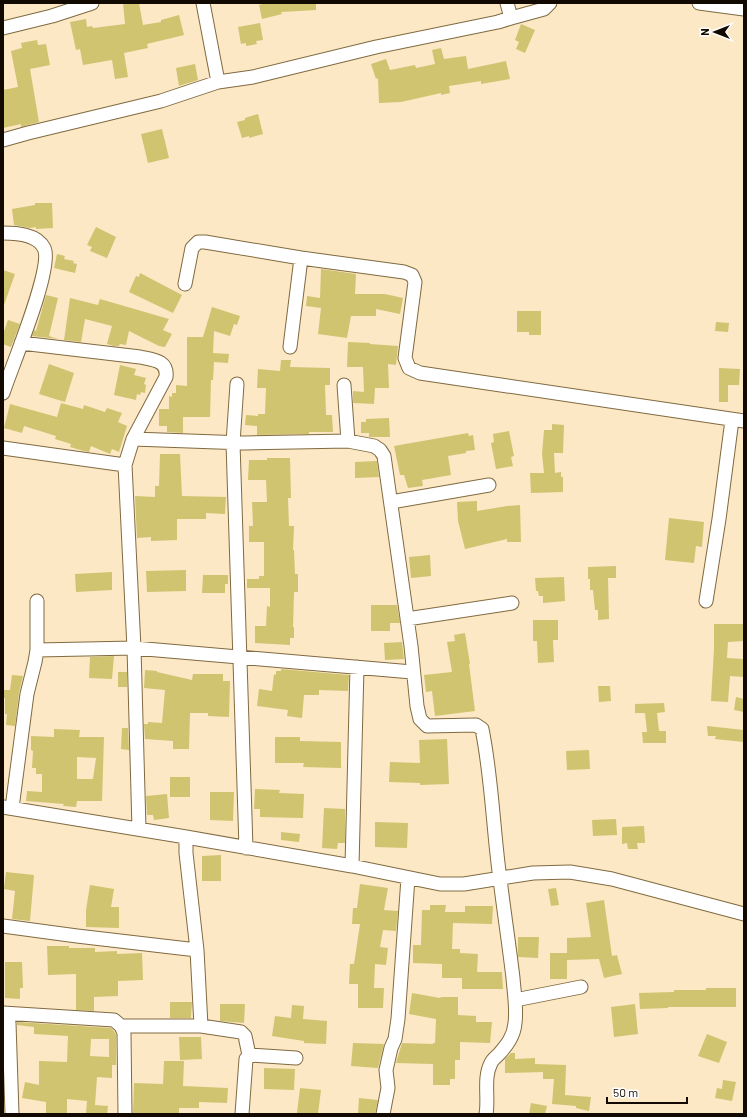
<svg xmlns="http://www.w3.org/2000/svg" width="747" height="1117" font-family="Barlow,sans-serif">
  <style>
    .building { fill: #d0c471; fill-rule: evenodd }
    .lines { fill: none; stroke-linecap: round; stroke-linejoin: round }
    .minor-casing { stroke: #806a40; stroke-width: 15 }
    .minor { stroke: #fff; stroke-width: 13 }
  </style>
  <rect width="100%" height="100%" fill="#fce8c4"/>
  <path class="building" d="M123 3H139L143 25 161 22V20L179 15 184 35 147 44 148 48 124 53 128 77 115 79 112 60 83 65 80 49 76 50 70 22 86 19 87 27 92 26 93 28 125 24Z
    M266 3H316V10L281 12 282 14 262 19 259 5Z
    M260 23 263 40 256 41 257 44 246 46V43L241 44 238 27Z
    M521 24 535 30 525 53 516 49 519 42 515 40Z
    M37 40 38 45 46 44 50 65 30 69 39 122 21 127V124L3 128V90L18 87 11 51 22 48 21 43Z
    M441 48 444 59 466 56 468 69 506 61 510 79 481 84V81L449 86 450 93 441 95V93L401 102 379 103 378 78 376 79 371 64 386 59 390 70 415 65 416 68 435 64 432 50Z
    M195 64 198 80 179 86 176 68Z
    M258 114 263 134 249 138V136L242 138 237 122 245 120V118Z
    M162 129 169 158 148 163 141 134Z
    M35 203H52L53 228 36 229V227L30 228 14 225 12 209 35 205Z
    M96 227 116 237 107 258 90 251 92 247 87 245Z
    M57 254 65 256 64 259 74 261 73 263 77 264 75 273 54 268Z
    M321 269 356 274 355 294H385L403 298 400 314 376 309V316H351L347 338 318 334 321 308 306 306 307 296 320 298Z
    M3 270 15 274 4 305H3Z
    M140 273 182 295 173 313 129 292 136 276 139 277Z
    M46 295 58 298 49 336 58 339 32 336 34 330 36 331Z
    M70 298 98 305 100 299 169 319 163 330 172 334 165 347 159 346 129 331 126 345 120 344 119 346H114L107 344 112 326 85 319 81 342 64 340Z
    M212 307 240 316 237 325 234 324 230 336 214 331 213 353 229 354 228 363 214 362 213 380H211L210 417H183V433L167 432V426H159V409H169V396L172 397V393H176V385L187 386V337H203Z
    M517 311H541V335H529V332H517Z
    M8 320 20 324 11 347 3 344V334Z
    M716 322 729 323 728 332 715 331Z
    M348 342 370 343V344L398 346 396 365 388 364 389 388H375L374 404 353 403V391L364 392 363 367H347Z
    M281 360H291L290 367 330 368V385H325L326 415H332L333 432H309V434L257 435V426L245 425 246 415 258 416V414H265L266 388H257L258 369 280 371Z
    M49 364 74 373 65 402 39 394Z
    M120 365 136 369 134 375 146 378 144 384 146 385 145 393 141 392 140 395 137 394 136 400 114 395Z
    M719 368 740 369 739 385H728V402H719Z
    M61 403 83 409 84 405 105 412 107 408 122 413 118 422 127 426 119 452 112 449 110 454 91 446 89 452 84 451 70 447 71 444 55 439 56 436 24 426 22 433 4 428 10 404 57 417Z
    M389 418 390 437H369V433H361V422H366V419Z
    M552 424 564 425 563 453H554L555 473 561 472V477H563V492L531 493 530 473H544L542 454 544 430H552Z
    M509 431 514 456 511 457 513 466 496 469 491 443 494 442 493 434Z
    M468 433 469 436 473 435 475 450 466 451V453L448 456 451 475 422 480 423 486 408 488 404 475H400L394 446Z
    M160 454H180L182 496 226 497 225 514 206 513V519H177V540L151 541V537L137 538 135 496 155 497V486H159Z
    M267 458H290L291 498H288L289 526H294L293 550H294L295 574H298V592H294L293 627H294V638H290V645L255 643V626H266L267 606 270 607V588H247V579H259V576H264V542H249V526H253L252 502H267L266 480H248L249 460H267Z
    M377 461 379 477 355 478V462Z
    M477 501V511L507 506 520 505 521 542H507V539L465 549 458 521 457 502Z
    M669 518 704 522 702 547 696 546 694 563 665 560Z
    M430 555 431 576 411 578 409 557Z
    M616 566V578H608L609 619 598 620V610H595L593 590H590V579H588V567Z
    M186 570V591L147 592 146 571Z
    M112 572V590L76 592 75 574Z
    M203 575H228V584H225V593H202Z
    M564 577 565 601 543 603V596H539L538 591H536L535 578Z
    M371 605H397L400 623H390V631H371Z
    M533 620H558V640H553L554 662 538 663 537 641H533Z
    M714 624H744V641L728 642 727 658 744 659V677L730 676 728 702 711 701 714 649Z
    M465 633 470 664H469L475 711 435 716 432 691 426 692 424 675 452 672 447 642 455 641 454 635Z
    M402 642 404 659 385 660 384 643Z
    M114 656 112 679 89 678 90 657Z
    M281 669 349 675 348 691 319 690V695H304L302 718 287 716 288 710 257 706 259 689 272 691 274 674 276 675V671H281Z
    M145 670 157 671V672L192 680 193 674H223V681H230L229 717 208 716V713H190L189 749H173V741L145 739 144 724H148V722L162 723 165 690 144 688Z
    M118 672H127V687H118Z
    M12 675 23 676 19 693 15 726 6 725 7 714H5V698H3L4 690H10Z
    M598 686H610L611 701 599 702Z
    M736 697 744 699V712L734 710Z
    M664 703 665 712 657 713 659 731H666V743H643L642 732H647L645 713H635V704Z
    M707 726 744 730V742L715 739 716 736H708Z
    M122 728H128L129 750 121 749Z
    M54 729 80 730 79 737H104L102 801H77L76 807 63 806 64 804 26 801 27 791 42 792V774H36V768H32L33 751 31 750V736L54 737ZM77 757 96 758 93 779H77Z
    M275 737H300V741L341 742V768L303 767 304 763H275Z
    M447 739 449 784 420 785V783L389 782 390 762 420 763 419 740Z
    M589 750 590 769 567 770 566 751Z
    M170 777H190V797H170Z
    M255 789 280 790 279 793 304 794 303 818 260 817V809H254Z
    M210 792H234L233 821 210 820Z
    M167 794 169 818 154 820 153 815H147L146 796Z
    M324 808 345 809V843H338L337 849 322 848Z
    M616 819 617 835 593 836 592 820Z
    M375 822 408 823 407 848 375 847Z
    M644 826 645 843H637L638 849H628L627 843 622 844V827Z
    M281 832 300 834 299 842 281 840Z
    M221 855V881H202V856Z
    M6 872 34 875 30 921 12 919 15 891 4 889Z
    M360 884 388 888 384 910 398 911 396 931 383 930 380 947 388 948 386 965 375 964 374 988H384L383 1008H358V984H349L350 964H354L360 924H352L353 908H357Z
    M90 885 114 889 111 907H119V928L86 927V910Z
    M556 888 559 905 551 906 548 889Z
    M604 900 612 956 617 955 622 974 604 978 599 959 567 960V938L591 937 586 903Z
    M430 905H446L445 912H465V906H493L492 924 453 923 452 949H460V953L478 954 477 972H502L503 989H462V978H442V964L413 963V945H421L422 910H430Z
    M518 937H539L538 958 518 957Z
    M47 946H69V948H95V952L117 951V954L142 953 143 980 118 981V996L94 997V1011L76 1010V974L48 975Z
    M550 953H567V979H550Z
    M5 962H22L23 988H20V999L5 998Z
    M706 988H736V1007H668V1008L640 1009 639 993 674 992V990H706Z
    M412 993 440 998 441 997H458V1015L476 1016V1022H492L490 1043 460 1042V1060H455V1079H450V1085H433V1064L396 1063 402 1043 433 1044V1043H435L436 1019 409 1014Z
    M170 1002H192L191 1018H170Z
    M220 1004H245L244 1023 220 1021Z
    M635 1004 638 1034 614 1037 611 1007Z
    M292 1005 304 1006 303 1019 327 1021 326 1044 304 1043V1041L272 1036 275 1016 291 1018Z
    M17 1022 111 1028 114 1031 116 1035V1065H112V1078L97 1077 95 1105 108 1106 107 1114H86L87 1101 67 1099V1114H46V1102L22 1098 25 1082 39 1085V1061L67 1062 68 1036 34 1034V1027L17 1025ZM91 1039H109V1057L90 1056Z
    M707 1034 727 1042 719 1063 698 1056Z
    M179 1037H201L202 1059 180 1060Z
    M353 1043 384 1044 378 1068 351 1066Z
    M511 1053H515V1059L535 1058V1064L566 1065 565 1095 591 1097 589 1111 576 1108V1106L552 1104 554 1079H543V1072L505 1073V1059Z
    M164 1061H184L183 1086 228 1088 227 1103 199 1102V1108H179V1114H133L134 1083 163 1084Z
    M264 1068 295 1069 294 1090 264 1089Z
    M723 1080 736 1082 732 1101 715 1098 717 1088 722 1089Z
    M300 1088 321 1090 318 1114 297 1113Z
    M359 1098 378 1100 375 1114H358Z
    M531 1103 547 1106 545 1114H529Z"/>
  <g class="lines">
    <defs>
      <path id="minor" d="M203 3 218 82
        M699 3 744 9
        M511 18 544 9 550 3
        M3 28 52 16 92 3
        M3 140 28 133 161 101 218 82 253 77 376 47 498 22 511 18 507 3
        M3 233C16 233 37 234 44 248 54 267 11 368 3 393
        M185 284 192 248 198 242H205L301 258 404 272 412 275 415 282 405 358 409 368 420 373 744 421
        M21 343 140 357C153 360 168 360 166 377L133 439 125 465 134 648 139 829
        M290 347 301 258
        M237 384 233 443 246 848
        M344 385 348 441
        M133 439 245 443 348 441 374 446 380 450 384 456 411 646 417 706 420 719 427 726 476 725 482 729C492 778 493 829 500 879 504 912 509 944 513 978 514 992 517 1008 515 1023 514 1036 507 1045 499 1054 496 1057 492 1060 491 1063 483 1078 489 1098 486 1114
        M3 448 125 465
        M391 502 489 485
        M706 601 719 519 732 420
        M407 619 512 603
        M37 650 134 648 412 672
        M3 807 186 837 352 866 440 884H464L533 873 570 872 612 879 744 914
        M12 808 27 694 35 662 37 650V601
        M186 837V853L197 950 201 1026
        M352 866 357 667
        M3 926 77 936 197 950
        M515 1000 581 987
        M3 1013 114 1020 121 1026H201L241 1032 245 1036 249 1055 246 1059 242 1114
        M3 1013 9 1023 12 1114
        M121 1026 124 1033 125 1114
        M249 1055 296 1058
        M383 1114 388 1088 386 1070 391 1048 395 1039 398 1019 408 878"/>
    </defs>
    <use href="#minor" class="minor-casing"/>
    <use href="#minor" class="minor"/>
  </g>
  <rect width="747" height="1117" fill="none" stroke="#120a00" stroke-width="8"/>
  <g transform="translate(715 32) rotate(270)" stroke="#ffffff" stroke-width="3" paint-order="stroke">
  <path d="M0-3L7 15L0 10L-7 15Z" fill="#120a00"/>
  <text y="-6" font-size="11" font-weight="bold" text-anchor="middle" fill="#120a00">N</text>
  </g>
  <path d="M607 1097v6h80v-6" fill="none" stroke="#120a00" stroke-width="2"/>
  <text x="613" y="1097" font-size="12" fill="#120a00" stroke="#ffffff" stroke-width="3" paint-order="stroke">50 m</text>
</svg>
